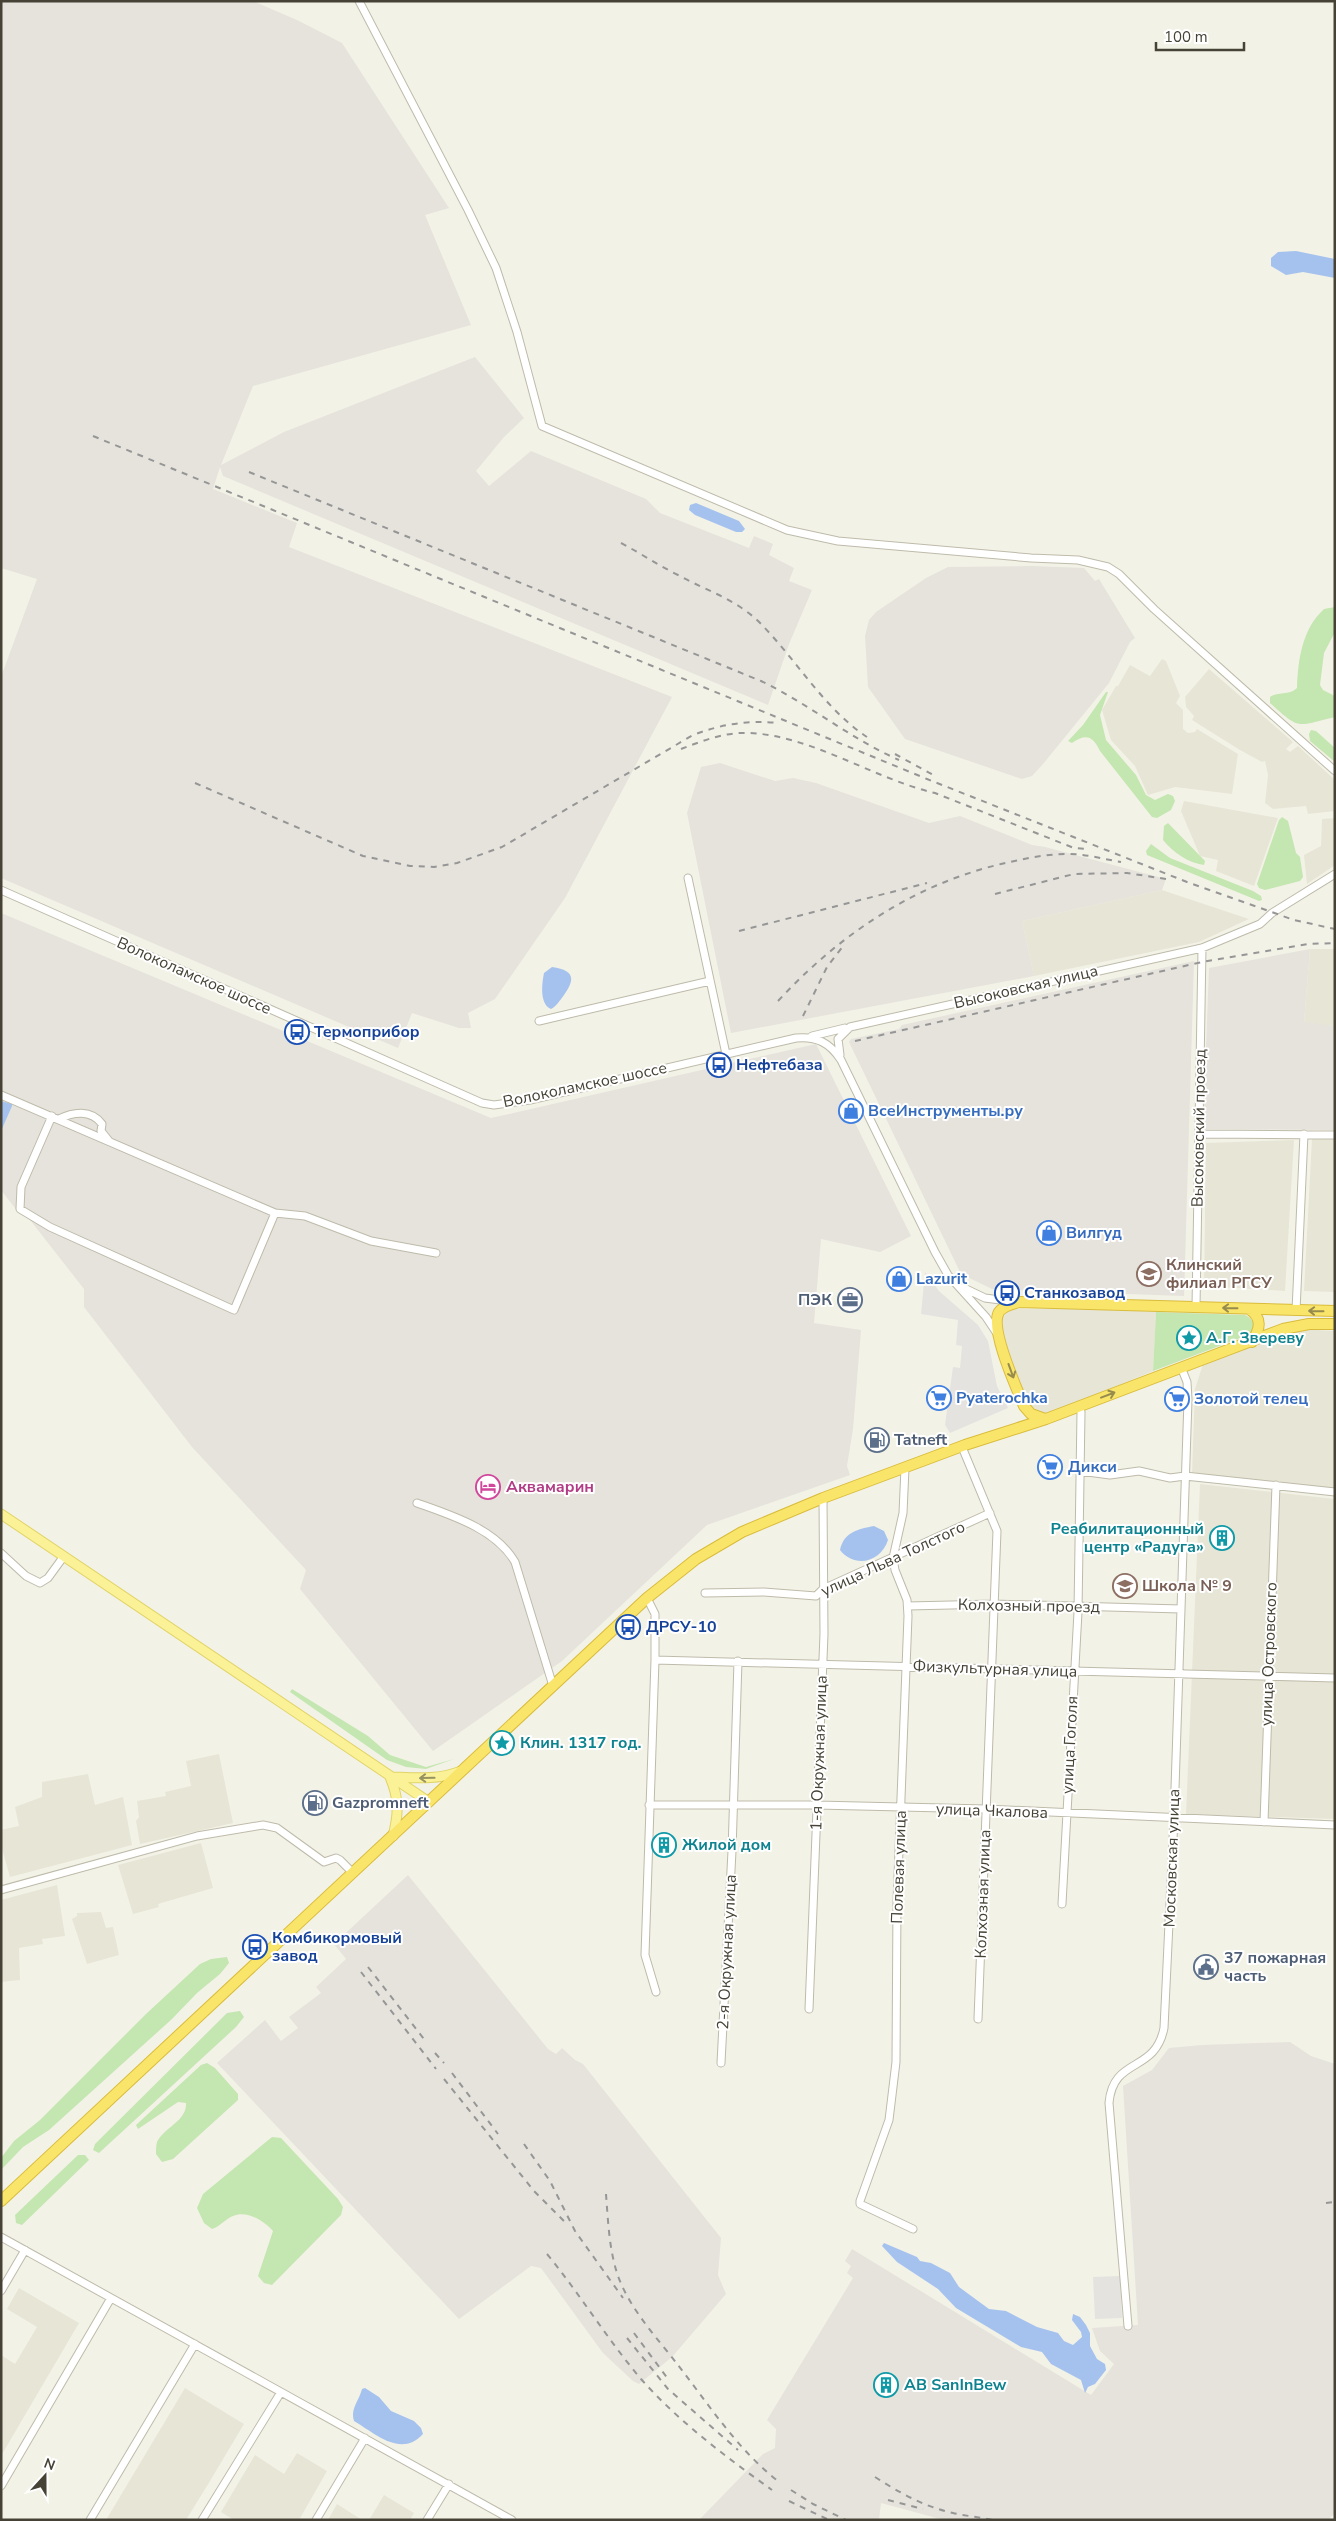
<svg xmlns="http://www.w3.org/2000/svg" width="1336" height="2521" font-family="'Nunito Sans',sans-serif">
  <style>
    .residential { fill: #e7e5d5 }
    .industrial { fill: #e5e3dc }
    .green { fill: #c4e6b1 }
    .parking { fill: #e4e3df }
    .water { fill: #a5c2ee }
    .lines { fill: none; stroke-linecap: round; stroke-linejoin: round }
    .minor-casing { stroke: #bebbaa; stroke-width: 9 }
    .major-casing { stroke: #e1d367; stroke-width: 11 }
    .highway-casing { stroke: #d9bc3b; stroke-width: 12 }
    .minor { stroke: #fff; stroke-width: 7 }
    .major { stroke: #fbf297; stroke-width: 9 }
    .highway { stroke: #fae56b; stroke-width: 10 }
    .rail { stroke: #969696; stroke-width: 2; stroke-dasharray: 6 6; stroke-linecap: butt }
    .oneway { stroke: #978c4e }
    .oneway2 { stroke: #979262 }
    .labels { text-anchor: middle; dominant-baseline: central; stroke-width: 4; stroke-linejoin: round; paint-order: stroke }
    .street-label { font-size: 16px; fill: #464336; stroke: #fff }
    .transit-label { font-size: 16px; font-weight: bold; fill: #164399; stroke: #fff; text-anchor: start }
    .shop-label { font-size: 16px; font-weight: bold; fill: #366cbe; stroke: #fff; text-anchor: start }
    .education-label { font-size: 16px; font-weight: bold; fill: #785e54; stroke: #fff; text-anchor: start }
    .service-label { font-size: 16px; font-weight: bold; fill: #4e5e75; stroke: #fff; text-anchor: start }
    .culture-label { font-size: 16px; font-weight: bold; fill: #0d838f; stroke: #fff; text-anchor: start }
    .hotel-label { font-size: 16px; font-weight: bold; fill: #b23c85; stroke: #fff; text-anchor: start }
  </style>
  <rect width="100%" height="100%" fill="#f3f2e7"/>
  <path class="residential" d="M1162 659 1166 661 1180 696 1176 703 1183 710V729L1188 733 1195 732 1197 729 1238 754 1232 794 1175 787 1148 795 1135 766 1111 740 1102 710 1116 686H1118L1130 665 1150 676Z
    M1209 669 1293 742 1286 749 1290 752 1298 746 1335 780V811L1308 814 1306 806 1273 809 1265 803 1268 775 1265 761 1262 762 1240 750 1192 720 1194 716 1186 707 1185 697Z
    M1184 801 1278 818 1254 886 1216 871 1218 860 1200 856 1181 811Z
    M1335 818V865L1307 884 1304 855 1321 846 1322 819Z
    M1162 890 1249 919 1199 942 1034 976 1022 921Z
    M1310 949H1335V1026L1304 1023Z
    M1312 1139H1335V1292L1304 1291Z
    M1294 1140 1285 1291 1204 1286 1206 1143Z
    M1074 1308 1156 1312 1153 1371 1047 1415 1039 1414 1026 1405 1003 1340 1001 1320 1007 1312 1016 1309Z
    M1299 1329 1335 1331V1488L1192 1474 1195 1389 1203 1364 1277 1335Z
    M1200 1484 1335 1499V1819L1186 1814Z
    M219 1754 233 1823 140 1844 136 1821 139 1817 137 1801 166 1796 165 1792 191 1786 186 1761Z
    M88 1774 95 1805 123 1797 132 1845 10 1877 1 1845V1830L19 1826 15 1807 42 1797V1782Z
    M201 1843 213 1888 158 1904 159 1907 133 1914 118 1865Z
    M57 1885 65 1936 42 1939 43 1944 19 1948 20 1980 1 1982V1900Z
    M101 1912 106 1928 113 1927 119 1955 87 1964 72 1919 77 1916V1913Z
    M19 2288 79 2323 1 2456V2355L15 2364 37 2327 7 2309Z
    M185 2388 244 2424 210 2481 186 2520H106Z
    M297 2453 327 2471 299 2520H234L221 2512 255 2455 284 2474Z
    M384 2495 414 2513 410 2520H369Z
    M337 2504 362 2520H328Z"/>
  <path class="industrial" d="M1 1H253L297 20 342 43 449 208 425 215 471 325 253 386 221 465 284 432 475 357 524 418 504 437 476 471 489 486 531 451 646 499 660 513 749 548 754 536 773 544 769 555 794 568 789 581 812 590 789 644 768 705 223 476 220 467 213 489 297 523 289 547 672 697 565 898 495 999 468 1013 471 1028H459L412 1013 398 1048 1 878V677L37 579 1 568Z
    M1032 566 1084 568 1095 581 1099 579 1135 638 1130 642 1109 683 1043 764 1032 776 1022 779 905 739 868 687 865 636 869 620 876 612 926 578 948 567Z
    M720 763 775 781 793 778 816 783 929 823 960 816 1032 845 1045 847 1166 879 1162 890 1022 921 1034 976 731 1033 687 813 701 767Z
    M1 913 491 1118 816 1044 911 1236 880 1252 821 1239 814 1323 861 1330 853 1429 847 1466 850 1475 707 1525 562 1661 433 1751 300 1589 306 1570 192 1447 84 1307V1289L27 1216 18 1212 1 1190Z
    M1310 949 1304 1022 1335 1026V1130L1203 1129 1209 968Z
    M1194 961 1184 1296 992 1289 961 1274 849 1042 851 1039 899 1029 902 1025Z
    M408 1875 548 2049 556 2054 562 2048 575 2060 583 2064 721 2238 718 2275 726 2294 672 2357 639 2384 633 2381 603 2353 541 2268 531 2266 459 2319 217 2063 265 2020 281 2041 298 2028 289 2017 321 1993 316 1987 346 1959 334 1944Z
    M1290 2042 1311 2056 1335 2064V2513L1328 2520H944L881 2503 879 2520H699L763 2454 775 2448 776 2429 767 2420 853 2278 847 2273 851 2266 845 2261 852 2249 1091 2395 1114 2364 1100 2351 1092 2328 1138 2325 1123 2086 1152 2070 1169 2048 1202 2045Z"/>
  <path class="green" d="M1335 607V632L1324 653 1320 685 1323 690 1335 696V717C1296 726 1301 731 1270 703V697C1278 691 1289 696 1297 688 1298 660 1302 629 1324 609Z
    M1106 692H1108L1100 715 1106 740 1136 775 1146 795 1155 800 1168 794 1173 796 1175 801 1171 810 1157 818 1152 817 1100 751C1093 736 1086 733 1072 743L1068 741 1083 725Z
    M1311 730 1316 731 1335 748V762L1310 741 1309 734Z
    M1282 817 1288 821 1296 853 1300 857 1303 877 1300 881 1265 890 1259 888 1257 884 1279 820Z
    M1168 823 1205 861 1204 865C1188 863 1173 852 1163 840L1164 826Z
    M1151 844 1170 858 1253 891 1261 896 1262 900 1259 901 1147 855 1146 851Z
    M1156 1312 1245 1315C1253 1319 1258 1326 1251 1334L1153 1371Z
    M292 1689 368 1736 390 1755 426 1767 454 1759 426 1769 406 1767 387 1760 290 1692Z
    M227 1957 229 1963 220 1974 197 1993 172 2019 49 2130 23 2147 1 2170V2158L14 2141 40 2120 146 2014 200 1964 211 1959Z
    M240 2011 244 2017 236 2027 99 2153 93 2150 95 2144 227 2013Z
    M207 2063 215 2068 238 2094V2100L173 2159 162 2162 156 2154C156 2151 156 2145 157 2142 164 2127 187 2121 186 2103L178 2102 138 2129 136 2125 201 2065Z
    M272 2137 281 2138 338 2199 343 2207 341 2215 272 2285 264 2283 258 2276 273 2231C264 2221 247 2210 233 2216 225 2219 221 2226 212 2229L204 2223 197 2208 203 2194Z
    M78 2155H85L89 2160 22 2225 16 2223 15 2215Z"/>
  <path class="parking" d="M925 1272 939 1291 978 1325 988 1341 997 1386 1008 1408 950 1433 945 1425 953 1367 960 1368 962 1346 956 1345 958 1320 921 1314Z
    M1120 2276 1122 2318 1095 2319 1093 2277Z"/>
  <path class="water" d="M1296 251 1335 259V278L1303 272 1286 275 1271 266V258L1278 252Z
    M696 503 739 521 745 529 742 532H736L695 515 689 510 690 505Z
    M552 967C572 970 577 977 564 995 560 1000 557 1006 551 1009 539 1004 542 983 544 973Z
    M1 1101 12 1104V1106L1 1131Z
    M874 1526 884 1531 888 1540C881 1562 855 1569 840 1550 844 1532 858 1529 874 1526Z
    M884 2243 917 2257 920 2261 931 2263 950 2273 959 2287 989 2309 1006 2311 1037 2327 1058 2333 1064 2341 1073 2345 1082 2337 1081 2332 1072 2320 1073 2314 1080 2317 1086 2325 1090 2333V2346L1097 2359 1105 2364 1106 2370 1095 2384 1088 2387 1085 2393 1081 2380 1051 2364 1042 2352 1021 2347 956 2308 938 2289 897 2262 882 2246Z
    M365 2388 379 2397 391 2411 414 2421 421 2428 423 2434C401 2458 376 2434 354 2421 350 2409 359 2401 362 2389Z"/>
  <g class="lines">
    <defs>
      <path id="minor" d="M359 1 468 210 496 268 517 332 542 426 787 530 838 541 1031 558 1078 560 1108 567 1119 574 1154 609 1335 771
        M688 878 726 1054
        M1 890 482 1103 494 1105 530 1100 796 1038C817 1036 830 1043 841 1060L935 1252 948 1275 986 1317 996 1332
        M539 1021 710 981
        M812 1036 845 1028
        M840 1055 838 1039 850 1027 1202 948 1260 924 1272 913 1335 874
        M1 1095 275 1213
        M52 1116 21 1187 20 1209 50 1227 234 1310 275 1213 305 1216 371 1241 436 1253
        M59 1119C73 1112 91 1109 102 1124L101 1131 109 1141
        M1200 1134 1335 1135
        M964 1288 985 1298 1015 1302
        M1196 1307 1202 948
        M1296 1311 1304 1134
        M962 1447 997 1531 978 2019
        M905 1468 903 1513 893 1558 895 1570 907 1600 908 1616 897 1902 896 2062 889 2120 860 2201V2204L913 2229
        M1080 1471 1110 1475 1139 1471 1170 1478 1185 1476 1335 1492
        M417 1503C451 1515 496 1529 515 1562L553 1686
        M1 1553 26 1576 40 1583 48 1578 64 1556
        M705 1593 764 1592 816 1596 823 1589 990 1513
        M647 1598 655 1614V1660L645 1955 656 1992
        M908 1606 994 1604 1181 1609
        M655 1660 1335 1678
        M649 1805H817L986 1809 1335 1825
        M1264 1822 1276 1485
        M1 1890 197 1836 263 1825 277 1828 324 1862 336 1858 340 1860 353 1873
        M1062 1904 1078 1612 1081 1412 1079 1406
        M809 2009 824 1634 823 1498
        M721 2063 732 1851 738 1661
        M1 2237 512 2520
        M1 2291 25 2250
        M1128 2326 1109 2103C1113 2056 1155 2074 1164 2028L1174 1818 1188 1400 1187 1382 1181 1367
        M1 2486 111 2298
        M90 2520 195 2344
        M202 2520 281 2392
        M316 2520 365 2438
        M427 2520 449 2484"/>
      <path id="major" d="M1 1514 429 1802
        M390 1777C399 1798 399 1813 393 1836
        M393 1777C417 1778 438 1780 461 1771"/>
      <path id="highway" d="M1249 1309C1263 1318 1260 1329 1252 1342
        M1045 1419 1031 1414 1024 1406C1017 1389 989 1328 999 1312 1003 1306 1012 1304 1019 1302L1335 1311
        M1 2201 647 1598 696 1559 742 1532 823 1498 965 1445 1046 1419 1283 1329 1309 1324H1335"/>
    </defs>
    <use href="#minor" class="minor-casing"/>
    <use href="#major" class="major-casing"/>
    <use href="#highway" class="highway-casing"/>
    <use href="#minor" class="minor"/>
    <use href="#major" class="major"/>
    <use href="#highway" class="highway"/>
    <path class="rail" d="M93 436 927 779 1187 882 1294 920 1335 929
      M249 472 761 681C809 704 851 739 899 760
      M621 543C640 553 658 565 678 575 705 590 733 598 757 620 795 657 823 708 867 737
      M681 749C702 741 725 732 747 733 809 734 874 779 935 793L1074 848 1086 849
      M895 754 937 777
      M195 783 363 856 410 866 434 867 457 863 502 847 693 735C722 724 748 720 779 723
      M995 894 1074 874 1127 873 1166 879
      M739 931 927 883
      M778 1001C839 935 913 885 1001 864 1023 859 1045 854 1068 854 1086 854 1103 859 1121 862
      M803 1016 827 967 844 945
      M855 1041 1202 962 1308 944 1335 943
      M368 1967 424 2039
      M361 1972 436 2069
      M435 2053 444 2063
      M452 2073 498 2134
      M444 2079 534 2191 564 2221
      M524 2144 550 2181 575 2231 623 2298
      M606 2194C608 2220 609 2248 617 2273 628 2307 657 2338 678 2365 709 2405 738 2450 778 2481
      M1326 2203 1335 2202
      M547 2254C580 2294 607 2339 641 2379 678 2421 726 2457 772 2490
      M634 2333 668 2379
      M627 2338 668 2389 738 2450
      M875 2477C900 2493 925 2507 953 2513 966 2516 979 2517 992 2520
      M791 2490 813 2504 846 2520
      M888 2500 923 2509
      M789 2501 829 2520"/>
  </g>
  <defs><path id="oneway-shaft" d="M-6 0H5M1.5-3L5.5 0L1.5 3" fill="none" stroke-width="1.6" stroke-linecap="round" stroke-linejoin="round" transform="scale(1.25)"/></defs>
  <g class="oneway">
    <use href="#oneway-shaft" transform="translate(1230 1308) rotate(-179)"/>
    <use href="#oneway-shaft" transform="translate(1316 1311) rotate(-179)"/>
    <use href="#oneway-shaft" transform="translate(1011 1371) rotate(70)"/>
    <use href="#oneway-shaft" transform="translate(1108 1395) rotate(-21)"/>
  </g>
  <use class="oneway2" href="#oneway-shaft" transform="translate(427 1778) rotate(179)"/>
  <defs>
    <symbol id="bus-ring" viewBox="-11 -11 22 22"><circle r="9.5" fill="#fff" stroke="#1a4fb4" stroke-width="1.5"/><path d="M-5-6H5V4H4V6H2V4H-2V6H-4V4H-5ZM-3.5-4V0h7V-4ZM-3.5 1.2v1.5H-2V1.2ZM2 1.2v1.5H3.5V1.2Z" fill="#1a4fb4"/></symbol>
    <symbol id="shop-ring" viewBox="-11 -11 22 22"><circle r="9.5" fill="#fff" stroke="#3f7fe0" stroke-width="1.5"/><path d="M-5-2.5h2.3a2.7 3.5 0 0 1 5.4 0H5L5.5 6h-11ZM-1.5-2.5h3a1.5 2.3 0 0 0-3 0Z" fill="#3f7fe0"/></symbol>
    <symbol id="university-ring" viewBox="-11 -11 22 22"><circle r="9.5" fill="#fff" stroke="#8d6e63" stroke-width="1.5"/><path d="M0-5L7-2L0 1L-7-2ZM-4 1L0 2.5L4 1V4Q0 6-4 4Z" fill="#8d6e63"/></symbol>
    <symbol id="office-ring" viewBox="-11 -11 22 22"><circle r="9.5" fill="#fff" stroke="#5c6f8a" stroke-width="1.5"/><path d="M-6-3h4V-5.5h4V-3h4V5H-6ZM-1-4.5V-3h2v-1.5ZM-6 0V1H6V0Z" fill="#5c6f8a"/></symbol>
    <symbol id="sight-ring" viewBox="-11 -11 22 22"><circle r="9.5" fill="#fff" stroke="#0f9aa8" stroke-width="1.5"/><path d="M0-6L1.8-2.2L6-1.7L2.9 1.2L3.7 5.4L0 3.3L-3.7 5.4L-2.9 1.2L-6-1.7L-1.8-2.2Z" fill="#0f9aa8"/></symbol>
    <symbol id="supermarket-ring" viewBox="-11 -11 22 22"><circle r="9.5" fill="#fff" stroke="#3f7fe0" stroke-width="1.5"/><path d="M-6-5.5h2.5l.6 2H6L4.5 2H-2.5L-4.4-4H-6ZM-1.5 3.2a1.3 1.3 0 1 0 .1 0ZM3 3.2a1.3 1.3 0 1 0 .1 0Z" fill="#3f7fe0"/></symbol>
    <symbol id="fuel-ring" viewBox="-11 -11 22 22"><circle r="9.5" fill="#fff" stroke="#5c6f8a" stroke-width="1.5"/><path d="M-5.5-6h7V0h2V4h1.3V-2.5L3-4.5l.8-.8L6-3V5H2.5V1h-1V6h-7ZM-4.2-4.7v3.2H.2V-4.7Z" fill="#5c6f8a"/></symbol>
    <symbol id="hotel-ring" viewBox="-11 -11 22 22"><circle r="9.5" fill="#fff" stroke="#d1479c" stroke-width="1.5"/><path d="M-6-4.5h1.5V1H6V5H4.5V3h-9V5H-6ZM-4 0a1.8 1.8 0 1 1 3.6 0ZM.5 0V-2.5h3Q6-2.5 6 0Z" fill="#d1479c"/></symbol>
    <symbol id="building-ring" viewBox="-11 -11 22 22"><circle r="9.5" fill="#fff" stroke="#0f9aa8" stroke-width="1.5"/><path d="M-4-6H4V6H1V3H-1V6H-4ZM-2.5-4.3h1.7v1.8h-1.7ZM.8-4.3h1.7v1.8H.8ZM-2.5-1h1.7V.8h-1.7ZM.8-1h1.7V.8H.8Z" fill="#0f9aa8"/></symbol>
    <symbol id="school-ring" viewBox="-11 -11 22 22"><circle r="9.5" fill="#fff" stroke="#8d6e63" stroke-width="1.5"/><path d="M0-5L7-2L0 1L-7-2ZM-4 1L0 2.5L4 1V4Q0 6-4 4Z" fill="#8d6e63"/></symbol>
    <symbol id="civic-ring" viewBox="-11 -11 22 22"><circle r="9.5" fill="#fff" stroke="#5c6f8a" stroke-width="1.5"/><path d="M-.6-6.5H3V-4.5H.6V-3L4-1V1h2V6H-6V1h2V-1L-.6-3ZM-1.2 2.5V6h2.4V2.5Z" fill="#5c6f8a"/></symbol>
  </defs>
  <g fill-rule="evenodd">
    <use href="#bus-ring" x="283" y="1018" width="28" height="28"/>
    <use href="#bus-ring" x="705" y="1051" width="28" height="28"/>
    <use href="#shop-ring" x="837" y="1097" width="28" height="28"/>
    <use href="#shop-ring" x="1035" y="1219" width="28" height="28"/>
    <use href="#university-ring" x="1135" y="1260" width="28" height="28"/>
    <use href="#shop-ring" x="885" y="1265" width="28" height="28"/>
    <use href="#bus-ring" x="993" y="1279" width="28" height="28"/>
    <use href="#office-ring" x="836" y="1286" width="28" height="28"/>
    <use href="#sight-ring" x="1175" y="1324" width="28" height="28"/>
    <use href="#supermarket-ring" x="925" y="1384" width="28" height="28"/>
    <use href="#supermarket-ring" x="1163" y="1385" width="28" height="28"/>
    <use href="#fuel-ring" x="863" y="1426" width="28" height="28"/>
    <use href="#supermarket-ring" x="1036" y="1453" width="28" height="28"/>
    <use href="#hotel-ring" x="474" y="1473" width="28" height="28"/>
    <use href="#building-ring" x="1208" y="1524" width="28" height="28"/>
    <use href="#school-ring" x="1111" y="1572" width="28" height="28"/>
    <use href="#bus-ring" x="614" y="1613" width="28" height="28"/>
    <use href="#sight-ring" x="488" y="1729" width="28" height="28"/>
    <use href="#fuel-ring" x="301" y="1789" width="28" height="28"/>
    <use href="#building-ring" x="650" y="1831" width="28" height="28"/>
    <use href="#bus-ring" x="241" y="1933" width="28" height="28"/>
    <use href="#civic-ring" x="1192" y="1953" width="28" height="28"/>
    <use href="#building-ring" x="872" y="2371" width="28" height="28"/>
  </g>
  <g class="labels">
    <g class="street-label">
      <text transform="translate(194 976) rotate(24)">Волоколамское шоссе</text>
      <text transform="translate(1026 987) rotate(-13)">Высоковская улица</text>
      <text transform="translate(585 1085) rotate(-12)">Волоколамское шоссе</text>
      <text transform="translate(1199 1128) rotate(-89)">Высоковский проезд</text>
      <text transform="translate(893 1559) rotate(-25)">улица Льва Толстого</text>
      <text transform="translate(1029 1606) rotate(1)">Колхозный проезд</text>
      <text transform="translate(1269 1654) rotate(-88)">улица Островского</text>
      <text transform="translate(995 1669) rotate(2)">Физкультурная улица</text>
      <text transform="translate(1070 1745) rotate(-87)">улица Гоголя</text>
      <text transform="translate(819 1753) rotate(-88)">1-я Окружная улица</text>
      <text transform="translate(992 1811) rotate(2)">улица Чкалова</text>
      <text transform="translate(1172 1858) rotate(-88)">Московская улица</text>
      <text transform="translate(899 1867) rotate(-88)">Полевая улица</text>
      <text transform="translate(983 1894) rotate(-88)">Колхозная улица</text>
      <text transform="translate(727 1952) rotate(-87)">2-я Окружная улица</text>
    </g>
    <g class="transit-label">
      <text x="314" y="1032">Термоприбор</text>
      <text x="736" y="1065">Нефтебаза</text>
      <text x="1024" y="1293">Станкозавод</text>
      <text x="646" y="1627">ДРСУ-10</text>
      <text x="272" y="1938">Комбикормовый<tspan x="272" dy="18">завод</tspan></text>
    </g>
    <g class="shop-label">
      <text x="868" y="1111">ВсеИнструменты.ру</text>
      <text x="1066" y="1233">Вилгуд</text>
      <text x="916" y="1279">Lazurit</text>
      <text x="956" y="1398">Pyaterochka</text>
      <text x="1194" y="1399">Золотой телец</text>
      <text x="1068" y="1467">Дикси</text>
    </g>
    <g class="education-label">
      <text x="1166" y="1265">Клинский<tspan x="1166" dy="18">филиал РГСУ</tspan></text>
      <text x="1142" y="1586">Школа № 9</text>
    </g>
    <g class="service-label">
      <text x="832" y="1300" text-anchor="end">ПЭК</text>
      <text x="894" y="1440">Tatneft</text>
      <text x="332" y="1803">Gazpromneft</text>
      <text x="1224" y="1958">37 пожарная<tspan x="1224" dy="18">часть</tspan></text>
    </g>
    <g class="culture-label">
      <text x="1206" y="1338">А.Г. Звереву</text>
      <text x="1204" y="1529" text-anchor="end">Реабилитационный<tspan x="1204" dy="18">центр «Радуга»</tspan></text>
      <text x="520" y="1743">Клин. 1317 год.</text>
      <text x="682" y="1845">Жилой дом</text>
      <text x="904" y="2385">AB SanInBew</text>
    </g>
    <g class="hotel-label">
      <text x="506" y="1487">Аквамарин</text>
    </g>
  </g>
  <rect width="1336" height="2521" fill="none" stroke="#464336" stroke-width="5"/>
  <g transform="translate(45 2476) rotate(21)" stroke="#ffffff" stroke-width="4" paint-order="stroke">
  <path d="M0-4L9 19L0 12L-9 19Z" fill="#464336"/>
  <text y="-8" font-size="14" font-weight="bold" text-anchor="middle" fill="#464336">N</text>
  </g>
  <path d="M1156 42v8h88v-8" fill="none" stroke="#464336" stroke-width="2.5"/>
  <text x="1164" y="42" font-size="15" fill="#464336" stroke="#ffffff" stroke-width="4" paint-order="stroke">100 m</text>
</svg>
